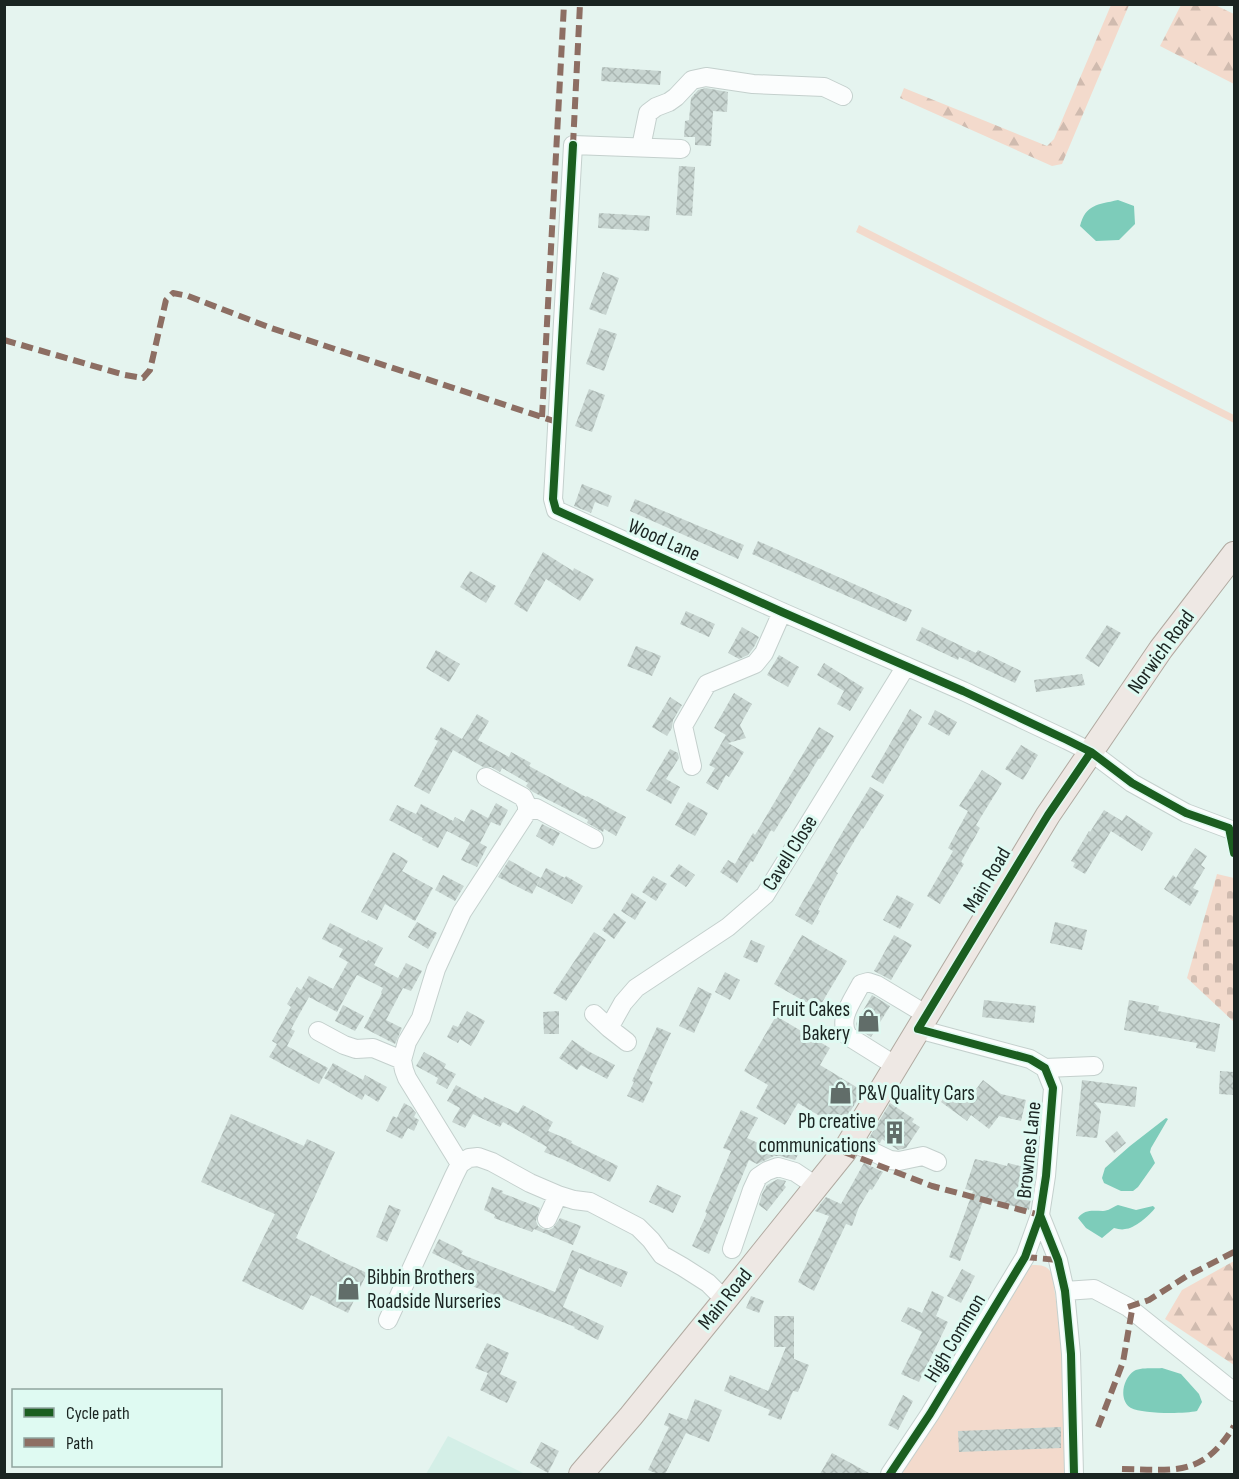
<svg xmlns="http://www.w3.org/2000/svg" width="1239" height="1479" font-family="'Sofia Sans Condensed',sans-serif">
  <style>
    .built { fill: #d4efe7 }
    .green { fill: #f3dacc }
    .forest { fill: url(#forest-firs) }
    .cemetery { fill: url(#cemetery-stones) }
    .water { fill: #7dccba }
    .building { fill: url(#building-cross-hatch) }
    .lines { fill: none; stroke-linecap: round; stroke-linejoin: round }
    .minor-casing { stroke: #c4d0cd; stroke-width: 20 }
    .major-casing { stroke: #b1aaa1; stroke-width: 26 }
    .minor { stroke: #fbfdfd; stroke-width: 18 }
    .major { stroke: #eee8e4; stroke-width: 24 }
    .quiet { stroke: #8d6e63; stroke-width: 6; stroke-dasharray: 12 6; stroke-linecap: butt }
    .cycleway-casing { stroke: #dffaf2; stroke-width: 11 }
    .cycleway { stroke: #1b5e20; stroke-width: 8 }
    .labels { text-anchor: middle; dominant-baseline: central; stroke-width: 6; stroke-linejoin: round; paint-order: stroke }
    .street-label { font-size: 21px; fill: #1a2421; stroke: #dffaf2 }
    .poi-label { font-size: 21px; fill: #1a2421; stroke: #dffaf2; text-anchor: end }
  </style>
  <defs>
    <pattern id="forest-firs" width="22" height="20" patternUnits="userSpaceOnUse" patternTransform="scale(1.5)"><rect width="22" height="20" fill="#f3dacc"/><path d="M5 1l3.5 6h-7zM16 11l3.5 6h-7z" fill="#d0bbaf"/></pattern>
    <pattern id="cemetery-stones" width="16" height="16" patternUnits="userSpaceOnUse" patternTransform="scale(1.5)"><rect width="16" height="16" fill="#f3dacc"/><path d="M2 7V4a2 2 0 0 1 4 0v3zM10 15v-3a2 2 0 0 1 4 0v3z" fill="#d0bbaf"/></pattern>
    <pattern id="building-cross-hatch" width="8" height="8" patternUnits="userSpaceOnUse" patternTransform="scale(1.5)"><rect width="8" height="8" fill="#c7d4d0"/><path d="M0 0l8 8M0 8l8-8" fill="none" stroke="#aab6b2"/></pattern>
  </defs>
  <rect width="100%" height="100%" fill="#e5f4ef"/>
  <path class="built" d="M448 1436 525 1474H426Z"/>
  <path class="green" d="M859 225 1234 415V423L856 232Z
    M1033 1265C1042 1265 1048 1266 1052 1274L1064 1354 1068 1474H897L1028 1266Z"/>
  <path class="forest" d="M1111 5H1129L1062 164 1052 166 900 98 904 88 1047 146 1054 139Z
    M1181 5H1215L1234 14V84L1160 46Z
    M1234 1261V1365L1165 1319 1182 1290Z"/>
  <path class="cemetery" d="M1217 874 1234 878V1022L1187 978Z"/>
  <path class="water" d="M1118 200 1134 206 1135 224 1119 240 1096 241 1080 226C1086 204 1097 205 1118 200Z
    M1166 1118 1168 1119 1151 1148 1150 1152 1155 1163 1138 1187 1133 1191H1121L1104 1183 1102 1178 1105 1168 1130 1146Z
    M1118 1205 1136 1210 1153 1206 1155 1208C1150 1215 1134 1229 1125 1229 1122 1230 1118 1229 1114 1228L1102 1238 1086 1228 1078 1218C1085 1209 1092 1211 1103 1211 1108 1211 1113 1207 1118 1205Z
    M1162 1368 1181 1374 1199 1394 1202 1402 1197 1411C1184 1414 1142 1414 1131 1408 1118 1400 1123 1378 1134 1371 1141 1367 1154 1369 1162 1368Z"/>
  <path class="building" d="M602 67 661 71 660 85 601 81Z
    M706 88 728 92 727 112 713 111 711 146 695 145V137H684L685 121 689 120 691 98 698 90Z
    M679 166 695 167 692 216 676 215Z
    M599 213 650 216 649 231 598 228Z
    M603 272 619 278 606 315 589 309Z
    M599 328 617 334 604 371 586 364Z
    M589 389 605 395 592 432 575 426Z
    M582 484 612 496 608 507 595 502 591 513 574 506Z
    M635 499 744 545 738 559 630 511Z
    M758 541 912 610 906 622 752 554Z
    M543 552 573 571 574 568 594 579 580 601 546 579 527 612 514 604Z
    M470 571 496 586 486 603 460 587Z
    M686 611 715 624 709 637 680 624Z
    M1107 625 1121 633 1099 667 1085 658Z
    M742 627 759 637 754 647 748 655 739 659 728 653Z
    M922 627 976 653 978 650 1021 671 1015 683 959 657 958 660 916 640Z
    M636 646 661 656 652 676 627 666Z
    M436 650 460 664 449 682 426 668Z
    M779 655 799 667 788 687 767 675Z
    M824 663 864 688 850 711 837 704 844 691 817 675Z
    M1082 674 1085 685 1036 692 1034 680Z
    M734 693 752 704 740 725 746 738 728 743 744 752 729 777 726 775 718 790 706 783 715 768 709 765 726 735 714 728Z
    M670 697 682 705 673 720 672 728 667 736 652 727Z
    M910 709 922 717 883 784 871 777Z
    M935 710 957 722 949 736 928 724Z
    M477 714 489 721 478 740 509 757 511 752 531 763 529 766 586 797 587 796 626 817 616 836 604 829 603 832 587 823 588 820 533 792 526 786 528 783 502 768 500 772 491 767H483L453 750 429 794 414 786 438 741 434 739 441 727 462 739Z
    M819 727 834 736 820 759 819 758 774 832 771 830 753 862 751 861 737 883 720 872 728 860 735 864 753 833 755 835Z
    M1021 745 1038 755 1023 780 1005 769Z
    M670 749 678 753 679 758 666 779 680 787 671 804 646 790Z
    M982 770 1002 783 976 825 980 828 961 862 964 864 940 904 927 896 953 851 948 848 968 811 959 806Z
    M870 787 884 795 863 829 862 828 836 872 838 873 818 910 820 911 812 925 795 915 842 833Z
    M688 802 708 813 695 836 675 825Z
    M496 803 508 810 500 826 491 822 480 843 487 847 477 867 461 860 470 843 447 831 438 848 422 840 423 838 389 820 397 805 416 814 421 804 453 821 455 817 464 822 471 809 488 818Z
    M1104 810 1122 821 1126 815 1153 833 1142 851 1111 831 1085 874 1073 867 1075 863 1071 861 1089 831 1090 832Z
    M542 824 560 833 553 846 536 836Z
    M1195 848 1207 856 1201 865 1205 868 1193 888 1199 891 1190 906 1164 889 1173 875 1176 878Z
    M393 852 408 861 402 871 433 888 415 921 385 904 377 920 361 912Z
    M509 860 541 878 532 894 498 877Z
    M679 864 695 875 686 887 670 876Z
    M546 868 565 878 566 876 583 886 572 904 537 886Z
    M443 875 464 886 455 901 435 890Z
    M653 876 667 884 656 901 642 892Z
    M632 893 646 902 635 920 621 911Z
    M897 895 914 904 900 929 883 920Z
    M614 913 626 922 614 939 602 930Z
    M417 922 437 933 428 949 408 937Z
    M1055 922 1087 930 1082 950 1050 943Z
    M330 923 367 942 368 940 383 948 374 965 398 978 406 963 422 971 411 991 403 988 386 1020 402 1028 395 1044 364 1028 382 993 381 992 383 988 357 975 337 1012 309 997 291 1029 295 1031 287 1046 328 1068 319 1084 269 1057 277 1044 272 1041 291 1007 287 1004 297 987 301 990 309 976 333 989 348 962 339 957 343 949 322 939Z
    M594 932 606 940 566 1001 553 993Z
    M802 935 847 961 818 1009 774 984Z
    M894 935 912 945 891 980 874 971Z
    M751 940 765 946 757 963 743 957Z
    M725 972 740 980 730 1000 715 992Z
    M698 987 712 994 694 1033 679 1026Z
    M872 995 890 1006 871 1037 857 1028 856 1023Z
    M984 1000 1036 1006 1034 1023 982 1017Z
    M1129 1000 1159 1006 1158 1011 1220 1024 1215 1052 1196 1048 1197 1043 1124 1030Z
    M343 1005 364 1016 355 1031 335 1021Z
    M467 1011 485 1021 471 1046 460 1039 458 1043 447 1037 453 1025 458 1027Z
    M559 1011V1034H544L543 1012Z
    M776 1016 830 1048 820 1065 863 1091 840 1128 798 1103 785 1125 756 1108 768 1085 744 1071Z
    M657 1027 671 1033 649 1080 653 1082 643 1103 627 1096 634 1082 632 1081Z
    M572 1040 588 1051 615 1065 607 1079 581 1065 577 1070 559 1058Z
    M424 1052 446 1064 444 1068 456 1074 447 1089 436 1083 438 1078 416 1066Z
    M333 1063 363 1080 365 1075 387 1087 378 1102 365 1094 362 1100 324 1078Z
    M1220 1071 1234 1072V1095L1219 1094Z
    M983 1080 1001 1094 1026 1100 1021 1121 999 1116 989 1129 971 1115 967 1121 941 1102 950 1089 967 1101Z
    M1082 1080 1137 1087 1135 1107 1094 1102 1101 1111 1097 1138 1076 1136Z
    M456 1085 483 1100 484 1097 518 1113 523 1105 553 1122 548 1131 572 1141 571 1143 618 1166 610 1182 562 1159 544 1152 547 1147 503 1122 500 1127 473 1114 465 1128 452 1122 460 1108 447 1101Z
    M404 1103 411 1107 416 1113 414 1117 419 1120 414 1131 408 1128 402 1139 386 1131 393 1116 397 1118Z
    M890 1103 914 1119 912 1122 920 1127 906 1148 898 1150 882 1139 880 1143 869 1138Z
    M741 1110 758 1118 747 1138 782 1154 786 1144 800 1151 795 1160 780 1156H774L757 1164 749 1160 709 1254 692 1246 707 1213 705 1212 731 1151 723 1148Z
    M231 1114 304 1146 307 1139 335 1152 296 1238 330 1255V1256L367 1273 348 1313 311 1295 303 1310 242 1281 275 1214 201 1182Z
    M1117 1131 1126 1143 1114 1153 1105 1141Z
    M975 1159 983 1161 984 1160 1007 1166 1008 1163 1035 1170V1175L1029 1210 984 1199 960 1261 949 1257 973 1191 965 1189Z
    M864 1163 883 1172 872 1190 870 1189 859 1207 852 1226 846 1224 814 1291 798 1282 829 1216 815 1211 826 1197 841 1204Z
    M778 1179 786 1181 784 1185 786 1187 767 1211 759 1205 762 1194 767 1185Z
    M657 1185 681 1196 673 1213 649 1202Z
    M492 1187 503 1191 502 1193 540 1208 536 1221 538 1226 543 1229 549 1230 553 1228 560 1218 581 1226 573 1245 534 1229 532 1232 494 1218 495 1215 484 1210Z
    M389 1205 401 1210 387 1242 376 1237Z
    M439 1239 463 1251 461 1254 555 1292 572 1250 628 1272 621 1287 579 1268 563 1307 604 1326 598 1340 574 1328 575 1327 462 1282 467 1270 432 1253Z
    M962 1269 975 1276 961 1303 947 1296Z
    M932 1291 944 1297 936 1316 948 1322 919 1382 901 1374 922 1332 901 1321 908 1307 922 1313Z
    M751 1296 764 1301 759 1313 746 1308Z
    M774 1316H794V1359L809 1365 798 1392 793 1391 781 1420 768 1415 770 1410 724 1391 730 1375 768 1391 786 1347H774Z
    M487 1343 509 1353 500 1374 517 1382 507 1403 480 1390 488 1373 475 1368Z
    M903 1395 913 1401 898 1430 888 1425Z
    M695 1399 722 1410 709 1442 686 1433 665 1474H658L648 1470 669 1427 664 1425 669 1413 687 1420Z
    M1061 1427V1448L959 1452 958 1431Z
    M541 1442 559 1451 548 1473 530 1463Z
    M832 1453 871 1474H820Z"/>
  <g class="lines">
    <defs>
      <path id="minor" d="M641 147 648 113 656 107 669 102 676 97 692 80 706 77 753 84 824 87 843 96
        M681 149 573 145 553 499 556 510 782 612 963 691 1067 740 1091 752 1132 783 1186 813 1234 831
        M692 766 683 726 707 684 755 664 764 653 782 612
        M527 812 536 808 594 839
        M594 1014 609 1028
        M918 1029 1030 1059 1045 1068 1053 1088 1046 1176 1040 1215 1058 1260 1065 1291 1071 1354 1074 1474
        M318 1031 344 1045 356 1049 373 1048 402 1060
        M627 1042 609 1028 623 1003 636 988 728 927 765 895 906 666
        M896 1066 848 1036C837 1019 853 1000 861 984L868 982 877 985 927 1015
        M1045 1068 1094 1066
        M850 1141 890 1160 899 1161 923 1156 937 1162
        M460 1164 407 1078 404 1070 402 1060 407 1042 421 1018 436 969 462 912 527 812V805L523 797 486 777
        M547 1219 558 1195
        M732 1249 752 1190 758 1177 767 1171 778 1167 795 1172 816 1186
        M1065 1291 1094 1289 1128 1307 1234 1392
        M388 1320 454 1176 460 1164 469 1158 478 1157 492 1162 530 1183 558 1195 574 1200 590 1202 638 1227 651 1240 662 1255 683 1267 708 1283 725 1300
        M890 1474 930 1414 1025 1257 1040 1215"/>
      <path id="major" d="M581 1474 631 1416 725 1300 844 1152 1048 815 1161 649 1234 554"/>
    </defs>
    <use href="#minor" class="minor-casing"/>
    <use href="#major" class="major-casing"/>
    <use href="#minor" class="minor"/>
    <use href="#major" class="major"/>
    <path class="quiet" d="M573 145 580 4
      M4 340 125 375 143 378 150 370 166 300 173 293 188 296 271 328 557 422
      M542 417 564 4
      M844 1152 932 1186 1040 1215
      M1025 1257 1058 1260
      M1128 1307 1149 1300 1187 1276 1234 1252
      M1098 1427 1123 1362 1132 1310
      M1122 1469C1175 1470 1203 1477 1234 1426"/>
    <defs>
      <path id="cycleway" d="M573 145 553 499 556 510 782 612 963 691 1067 740 1091 752 1132 783 1186 813 1229 828 1234 853
        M890 1474 930 1414 1025 1257 1040 1215
        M1074 1474 1071 1354 1065 1291 1058 1260 1040 1215 1046 1176 1053 1088 1045 1068 1030 1059 918 1029 1021 859 1048 815 1091 752"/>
    </defs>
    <use href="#cycleway" class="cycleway-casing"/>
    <use href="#cycleway" class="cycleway"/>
  </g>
  <defs>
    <symbol id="shop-bare" viewBox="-9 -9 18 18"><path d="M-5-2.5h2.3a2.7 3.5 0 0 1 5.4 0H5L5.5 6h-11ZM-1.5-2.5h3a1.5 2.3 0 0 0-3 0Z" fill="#616d69" stroke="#dffaf2" stroke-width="2.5" paint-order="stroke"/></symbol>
    <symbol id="building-bare" viewBox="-9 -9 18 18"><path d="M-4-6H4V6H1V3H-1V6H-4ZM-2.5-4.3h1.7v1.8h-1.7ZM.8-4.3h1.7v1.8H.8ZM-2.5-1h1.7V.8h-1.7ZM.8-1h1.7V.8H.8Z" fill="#616d69" stroke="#dffaf2" stroke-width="2.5" paint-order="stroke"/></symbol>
  </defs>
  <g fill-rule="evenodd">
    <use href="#shop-bare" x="852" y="1004" width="33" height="33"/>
    <use href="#shop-bare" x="824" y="1076" width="33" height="33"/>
    <use href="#building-bare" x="878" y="1116" width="33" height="33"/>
    <use href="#shop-bare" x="332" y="1272" width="33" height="33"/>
  </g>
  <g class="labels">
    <g class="street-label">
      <text transform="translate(664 540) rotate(24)">Wood Lane</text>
      <text transform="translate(1161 652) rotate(-54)">Norwich Road</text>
      <text transform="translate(790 853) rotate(-58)">Cavell Close</text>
      <text transform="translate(987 880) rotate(-59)">Main Road</text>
      <text transform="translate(1029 1150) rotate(-84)">Brownes Lane</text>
      <text transform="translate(725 1299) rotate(-51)">Main Road</text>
      <text transform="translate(955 1338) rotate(-59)">High Common</text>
    </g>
    <g class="poi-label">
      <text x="850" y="1009">Fruit Cakes<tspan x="850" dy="24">Bakery</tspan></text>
      <text x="858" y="1093" text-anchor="start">P&amp;V Quality Cars</text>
      <text x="876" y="1121">Pb creative<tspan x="876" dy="24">communications</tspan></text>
      <text x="367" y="1277" text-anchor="start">Bibbin Brothers<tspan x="367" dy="24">Roadside Nurseries</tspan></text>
    </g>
  </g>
  <rect width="1239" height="1479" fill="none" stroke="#1a2421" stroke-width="12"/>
  <rect x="12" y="1389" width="210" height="78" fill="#dffaf2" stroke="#90a49e" stroke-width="1.5"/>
  <rect x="24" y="1408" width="30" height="9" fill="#1b5e20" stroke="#90a49e" stroke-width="1.5"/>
  <text x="66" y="1419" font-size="18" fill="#1a2421">Cycle path</text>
  <rect x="24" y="1438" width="30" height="9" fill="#8d6e63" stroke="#90a49e" stroke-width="1.5"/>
  <text x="66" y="1449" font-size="18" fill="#1a2421">Path</text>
</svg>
